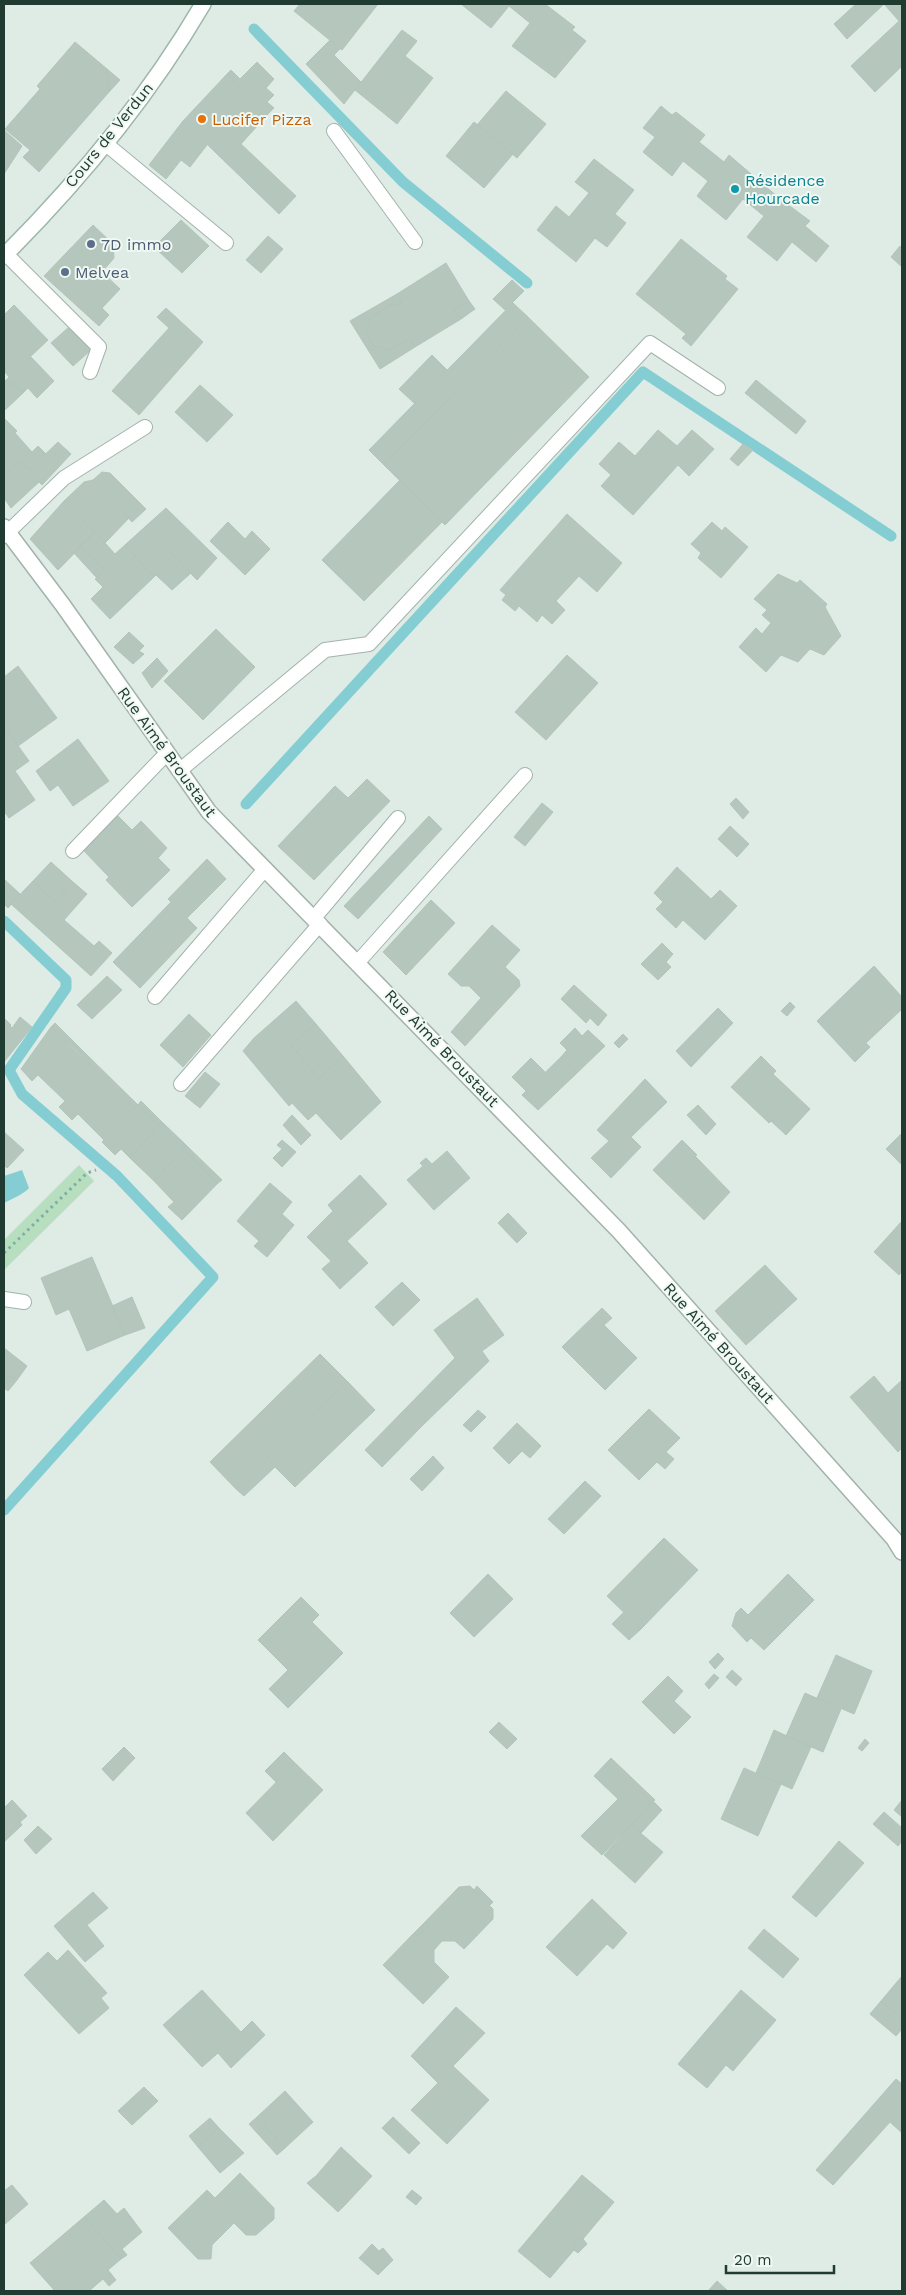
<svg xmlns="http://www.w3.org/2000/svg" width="906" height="2295" font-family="'Work Sans',sans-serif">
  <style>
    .green { fill: #b7debe }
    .water { fill: #84ced3 }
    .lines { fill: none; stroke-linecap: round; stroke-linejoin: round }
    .stream { stroke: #84ced3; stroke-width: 11 }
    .building { fill: #b5c6bd; stroke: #b2c5bb }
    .service-casing { stroke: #a2b3ac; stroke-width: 16 }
    .minor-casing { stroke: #a2b3ac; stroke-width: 18 }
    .secondary-casing { stroke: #9eb7ac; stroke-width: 18 }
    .path { stroke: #7eb09c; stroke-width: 3; stroke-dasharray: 2.5 4; stroke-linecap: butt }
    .service { stroke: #fff; stroke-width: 14 }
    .minor { stroke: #fff; stroke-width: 15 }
    .secondary { stroke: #fff; stroke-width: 15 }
    .food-dot { fill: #e8710a; stroke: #f0f8f3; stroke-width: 2 }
    .culture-dot { fill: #0f9aa8; stroke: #f0f8f3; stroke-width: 2 }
    .service-dot { fill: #5c6f8a; stroke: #f0f8f3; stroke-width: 2 }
    .labels { text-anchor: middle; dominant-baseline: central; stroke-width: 4; stroke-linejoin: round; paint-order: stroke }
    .food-label { font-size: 16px; fill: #c56008; stroke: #f0f8f3; text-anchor: start }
    .street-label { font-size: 16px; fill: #203c32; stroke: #f0f8f3 }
    .culture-label { font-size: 16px; fill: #0d838f; stroke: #f0f8f3; text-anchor: start }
    .service-label { font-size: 16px; fill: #4e5e75; stroke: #f0f8f3; text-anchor: start }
  </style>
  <rect width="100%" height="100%" fill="#dfebe5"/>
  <path class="green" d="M79 1165 94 1181 4 1270V1240Z"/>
  <path class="water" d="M22 1170 29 1188C24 1194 12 1199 4 1203V1176Z"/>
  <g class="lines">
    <path class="stream" d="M254 29 403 182 527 283
      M246 804 643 372 891 536
      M4 921 66 980V988L9 1070 22 1094 117 1176 213 1277 4 1510"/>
  </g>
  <path class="building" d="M300 4H378L342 50 294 11Z
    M461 4H545L575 27 572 30 586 41 555 78 512 46 530 23 509 6 491 28Z
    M856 4H902V66L875 92 851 66 899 21 884 4 847 39 834 24Z
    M402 30 417 41 405 56 433 78 397 124 355 90Z
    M330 40 340 49 334 55 361 82 344 104 306 64Z
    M75 42 107 69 109 92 39 172 23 157 30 150 5 129 40 89 37 86Z
    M257 62 274 79 266 88 274 95 267 102 274 108 268 114 227 74 231 70 240 79Z
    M107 69 120 80 109 92Z
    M227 74 268 114 241 144 296 196 279 214 183 121Z
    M506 91 546 124 517 158 477 125Z
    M661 106 672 115 676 112 705 135 699 142 724 162 729 155 779 198 810 221 805 226 829 246 816 262 792 242 777 261 747 237 764 216 743 199 726 220 697 196 708 181 683 161 672 176 643 152 655 137 643 128Z
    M183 121 207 145 190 167 181 160 166 179 149 165Z
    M474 122 513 154 484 188 446 156Z
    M4 130 22 146 4 174Z
    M594 159 634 190 615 214 626 223 607 247 595 238 576 262 537 230 556 206 569 217 589 193 575 182Z
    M181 220 209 246 182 273 154 247Z
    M93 225 113 244 114 258 102 272 120 289 102 308 109 315 99 326 44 276Z
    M268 236 283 249 261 273 246 260Z
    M681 239 727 276 725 279 738 289 691 346 682 338 686 334 636 294Z
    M900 246 902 249V267L891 257Z
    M446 263 469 301 454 310 461 319 415 347 410 338 390 350 374 346 367 335 370 318 392 304 398 306 402 303 397 294Z
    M512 280 524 291 505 310 493 299Z
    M397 294 402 303 398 306 392 304 370 318 367 335 374 346 390 350 410 338 415 347 380 369 350 321Z
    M469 301 475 309 461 319 454 310Z
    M513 303 528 317 384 465 369 450Z
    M14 305 48 340 9 377 4 371V315Z
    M166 308 203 342 139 415 112 391 169 328 157 317Z
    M528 317 589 377 445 525 384 465Z
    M69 327 91 350 73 366 51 343Z
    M432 355 447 370 414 403 399 389Z
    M31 357 54 381 37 398 28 388 24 392 6 380Z
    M6 380 24 392 4 411V382Z
    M756 380 806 421 796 434 745 393Z
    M200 385 233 415 207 442 175 412Z
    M4 418 17 431 15 433 32 452 38 446 46 454 29 470 21 461 4 475Z
    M658 430 677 446 692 430 714 449 689 476 678 465 633 515 601 486 611 475 599 464 619 442 635 456Z
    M58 442 71 454 42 485 39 482 11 508 4 498V475L21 461 29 470Z
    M743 444 753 450 738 466 730 459Z
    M102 472 110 473 146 509 132 522 93 480Z
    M93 480 129 518 105 543 64 501 84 482Z
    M400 480 442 522 364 601 322 560Z
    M64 501 95 532 58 570 30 539Z
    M166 508 217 558 197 580 146 526Z
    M567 514 622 563 597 592 579 576 556 601 565 610 552 624 542 615 537 622 519 606 515 611 502 600 506 595 500 590Z
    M228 522 245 539 252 531 270 549 245 575 210 541Z
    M712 522 722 531 725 527 748 547 721 578 698 558 701 553 691 544Z
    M146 526 191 573 172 590 156 575 154 577 125 545Z
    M95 532 115 554 125 545 154 577 110 619 91 599 103 587 95 579 104 570 80 545Z
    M80 545 104 570 96 577 74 553Z
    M778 574 797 583 800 580 827 604 825 607 841 636 824 655 810 649 798 662 781 655 766 672 739 647 756 628 762 634 771 623 762 615 767 610 754 599Z
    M216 629 255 667 203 720 164 681Z
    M129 632 144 646 139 651 144 654 133 664 114 647Z
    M567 655 598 683 546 740 515 712Z
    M157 658 168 671 152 688 142 673Z
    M18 666 57 718 18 746 4 726V677Z
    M4 726 29 761 15 771 35 800 9 818 4 811Z
    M78 739 109 781 73 806 58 785 50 791 36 771Z
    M367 779 390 801 314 880 278 846 335 786 348 798Z
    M736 798 749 812 743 819 730 804Z
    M542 803 553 812 525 846 514 837Z
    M117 815 132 830 141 821 167 848 158 858 170 870 132 907 106 880 109 877 83 850Z
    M429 816 442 829 358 919 344 906Z
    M730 826 749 844 737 857 718 839Z
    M207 859 226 879 187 918 197 928 140 988 113 962 171 902 168 899Z
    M51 862 73 882 55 902 33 881Z
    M677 867 711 899 720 890 737 906 705 940 683 920 676 928 656 909 663 902 654 893Z
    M4 879 20 894 8 908 4 904Z
    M33 881 55 902 73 882 87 894 64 920 94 946 99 941 112 953 91 976 11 904Z
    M431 900 455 923 406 975 383 952Z
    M492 925 520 950 505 967 519 980 520 986 465 1046 451 1032 481 998 469 986H461L448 974Z
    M662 943 673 954 666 962 671 967 658 980 641 964Z
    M874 966 902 997V1009L866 1043 870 1047 855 1062 817 1021Z
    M107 976 122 990 92 1019 77 1005Z
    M574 985 607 1015 598 1026 590 1018 586 1023 561 999Z
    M296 1001 316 1024 291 1045 319 1078 289 1106 243 1051 254 1038Z
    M790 1002 795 1007 787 1016 781 1011Z
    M718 1008 733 1023 691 1067 676 1051Z
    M189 1014 211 1035 183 1067 160 1045Z
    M20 1017 32 1027 4 1062V1032L10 1026 12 1028Z
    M4 1018 11 1025 4 1032Z
    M55 1023 83 1051 80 1054 51 1027Z
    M316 1024 343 1056 319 1078 291 1045Z
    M51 1027 134 1108 138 1105 159 1125 130 1158 121 1149 115 1155 102 1142 104 1140 78 1114 72 1120 59 1107 65 1101 38 1075 32 1081 21 1069Z
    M575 1028 582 1036 588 1030 605 1046 577 1073 561 1057 567 1050 560 1043Z
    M623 1034 628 1039 619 1048 614 1043Z
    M83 1051 138 1105 134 1108 80 1054Z
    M343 1056 381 1102 341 1140 316 1113 308 1120 292 1103Z
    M761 1056 776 1071 773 1074 810 1109 786 1135 771 1121 769 1123 731 1087Z
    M561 1057 577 1073 538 1110 522 1095Z
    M531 1058 545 1072 526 1091 512 1077Z
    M205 1072 220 1084 200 1108 185 1096Z
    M645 1079 667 1102 631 1137 641 1147 611 1178 591 1158 609 1141 597 1130Z
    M141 1101 162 1122 159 1125 138 1105Z
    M698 1105 716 1124 706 1135 687 1115Z
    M292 1115 311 1135 301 1145 283 1125Z
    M162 1122 186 1145 183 1149 159 1125Z
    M159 1125 183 1149 154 1181 130 1158Z
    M4 1132 24 1150 7 1168 4 1165Z
    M902 1133V1165L886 1149Z
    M282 1140 296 1152 282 1167 273 1158 282 1149 277 1145Z
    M682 1140 697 1155 695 1156 730 1192 704 1220 653 1170Z
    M186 1145 222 1180 218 1183 183 1149Z
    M183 1149 218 1183 182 1220 168 1207 174 1202 154 1181Z
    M447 1151 470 1178 434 1210 407 1180 423 1166 420 1163 426 1158 432 1164Z
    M360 1175 387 1204 347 1241 368 1263 340 1289 322 1269 331 1261 307 1237 333 1211 328 1205Z
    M270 1183 292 1202 282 1214 294 1225 267 1257 254 1246 259 1241 237 1221Z
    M508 1213 527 1233 517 1243 498 1223Z
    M902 1221V1271L899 1275 874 1252Z
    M92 1257 125 1335 87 1351 69 1309 56 1315 41 1278Z
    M765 1265 797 1299 746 1345 715 1311Z
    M402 1282 420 1300 393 1326 375 1307Z
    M132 1297 145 1328 125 1335 112 1306Z
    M477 1298 504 1335 482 1351 489 1361 423 1425 406 1408 455 1358 434 1330Z
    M602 1308 612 1318 604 1325 637 1358 605 1390 562 1347Z
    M4 1348 27 1366 17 1380 10 1375 4 1383Z
    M320 1354 347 1381 236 1489 210 1462Z
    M10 1375 17 1380 8 1391 4 1388V1383Z
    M874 1376 888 1393 902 1380V1448L898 1452 850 1397Z
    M347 1381 375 1410 295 1487 275 1467 244 1496 236 1489Z
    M406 1408 423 1425 382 1467 365 1450Z
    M649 1409 680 1438 666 1452 674 1459 665 1469 657 1462 639 1480 608 1450Z
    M478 1410 486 1417 471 1432 463 1425Z
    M517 1423 541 1446 530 1458 522 1451 509 1464 493 1448Z
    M433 1456 444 1468 422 1491 410 1479Z
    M585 1481 601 1496 564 1534 548 1519Z
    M664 1538 698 1570 641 1629 607 1596Z
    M488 1574 513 1599 474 1637 450 1613Z
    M788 1574 814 1600 764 1650 751 1638 747 1642 732 1626 736 1613 741 1608 748 1615Z
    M301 1597 319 1615 312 1622 343 1653 288 1708 269 1689 288 1670 258 1640Z
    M624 1612 641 1629 629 1640 612 1624Z
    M718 1653 724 1659 715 1669 709 1662Z
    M836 1655 872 1671 854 1714 817 1698Z
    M732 1670 742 1679 736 1686 726 1677Z
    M714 1674 719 1678 709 1689 705 1684Z
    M668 1676 683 1691 674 1701 691 1717 674 1734 642 1702Z
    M805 1693 841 1709 823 1752 786 1736Z
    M499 1722 517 1739 507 1749 489 1732Z
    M774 1730 811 1747 792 1789 756 1773Z
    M865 1739 869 1743 862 1751 858 1748Z
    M124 1747 135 1758 113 1781 102 1769Z
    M284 1752 295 1763 276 1782 265 1771Z
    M611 1758 655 1800 602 1855 581 1836 618 1799 594 1776Z
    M295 1763 323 1790 273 1841 246 1813Z
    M744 1768 781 1784 758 1836 721 1819Z
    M12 1800 27 1816 20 1822 22 1825 4 1842V1806L5 1807Z
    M902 1800V1817L894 1810Z
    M653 1801 662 1810 641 1833 631 1825Z
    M884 1812 902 1828V1841L898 1846 873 1824Z
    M631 1825 663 1852 635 1883 604 1855Z
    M38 1826 52 1839 36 1854 24 1840Z
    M839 1841 864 1863 816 1917 792 1897Z
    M470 1886 493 1909V1919L464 1949 455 1941H442L434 1950V1962L449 1977 423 2004 383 1965 414 1933 418 1936 429 1926 425 1922 459 1887Z
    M477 1886 493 1902 490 1905 474 1890Z
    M93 1892 108 1908 87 1925 104 1946 85 1962 54 1926Z
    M592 1899 627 1933 613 1949 607 1944 577 1976 546 1947Z
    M425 1922 429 1926 418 1936 414 1933Z
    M764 1929 799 1959 783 1978 748 1948Z
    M68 1950 107 1993 101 1998 109 2008 79 2034 24 1975 48 1952 57 1961Z
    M902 1976V2019L881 2001Z
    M202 1990 241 2032 252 2021 265 2035 231 2068 218 2053 202 2067 163 2025Z
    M741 1990 776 2020 733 2071 726 2065 707 2088 678 2064Z
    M881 2001 902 2019V2029L896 2036 870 2014Z
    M456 2007 485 2033 453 2066 489 2100 447 2144 411 2110 438 2083 411 2056Z
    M896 2079 902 2084V2133L890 2122 833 2185 816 2170Z
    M144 2087 158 2101 132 2125 118 2111Z
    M285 2091 313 2122 285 2148 257 2117Z
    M257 2117 285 2148 277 2155 249 2124Z
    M393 2117 420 2143 409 2154 382 2128Z
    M210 2118 219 2128 198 2147 189 2136Z
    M219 2128 244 2153 220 2173 198 2147Z
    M341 2147 372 2176 345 2205 316 2176Z
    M240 2173 274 2208V2219L256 2235H246L234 2223 212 2245 211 2259H198L168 2228 207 2190 215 2198Z
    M582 2175 614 2202 583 2239 578 2240 574 2244V2250L550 2278 518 2251Z
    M316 2176 345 2205 338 2212 307 2183Z
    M12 2185 28 2204 4 2225V2191Z
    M412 2190 422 2198 416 2205 406 2197Z
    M104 2200 117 2214 124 2208 142 2232 122 2249 127 2255 121 2259 84 2217Z
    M84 2217 121 2259 108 2270 116 2280 109 2286 103 2279 89 2291H55L30 2263Z
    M583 2239 587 2244 578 2253 574 2250V2244L578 2240Z
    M372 2244 379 2251 383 2248 393 2260 378 2275 359 2258Z
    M717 2281 728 2291H708Z"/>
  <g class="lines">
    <defs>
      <path id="service" d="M334 131 415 242
        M106 144 226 243
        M6 254 99 347 90 372
        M4 536 64 478 145 427
        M179 771 325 650 369 644 650 343 718 388
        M73 851 167 753
        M314 918 398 818
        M358 962 525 775
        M155 997 265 869
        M181 1084 320 924
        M4 1299 24 1302"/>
      <path id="minor" d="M4 527 62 604 209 812 619 1231 894 1539 902 1552"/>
      <path id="secondary" d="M4 256C79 181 149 96 203 4"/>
    </defs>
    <use href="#service" class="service-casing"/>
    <use href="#minor" class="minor-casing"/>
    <use href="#secondary" class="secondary-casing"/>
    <path class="path" d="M4 1253 87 1173 96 1170"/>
    <use href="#service" class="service"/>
    <use href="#minor" class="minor"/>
    <use href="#secondary" class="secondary"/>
  </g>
  <circle class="food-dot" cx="202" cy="119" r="5"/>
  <circle class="culture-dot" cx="735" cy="189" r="5"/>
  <g class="service-dot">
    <circle cx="91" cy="244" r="5"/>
    <circle cx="65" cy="272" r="5"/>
  </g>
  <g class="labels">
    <g class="food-label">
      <text x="212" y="119">Lucifer Pizza</text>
    </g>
    <g class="street-label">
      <text transform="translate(109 135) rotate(-51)">Cours de Verdun</text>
      <text transform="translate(167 752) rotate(54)">Rue Aimé Broustaut</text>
      <text transform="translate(442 1048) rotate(46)">Rue Aimé Broustaut</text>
      <text transform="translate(719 1343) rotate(48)">Rue Aimé Broustaut</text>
    </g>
    <g class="culture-label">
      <text x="745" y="180">Résidence<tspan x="745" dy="18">Hourcade</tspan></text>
    </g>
    <g class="service-label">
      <text x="101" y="244">7D immo</text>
      <text x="75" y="272">Melvea</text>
    </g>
  </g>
  <rect width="906" height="2295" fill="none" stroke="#203c32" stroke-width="10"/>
  <path d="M726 2265v8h108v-8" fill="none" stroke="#203c32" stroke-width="2.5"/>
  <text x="734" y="2265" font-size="15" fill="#203c32" stroke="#f0f8f3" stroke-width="4" paint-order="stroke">20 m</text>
</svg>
